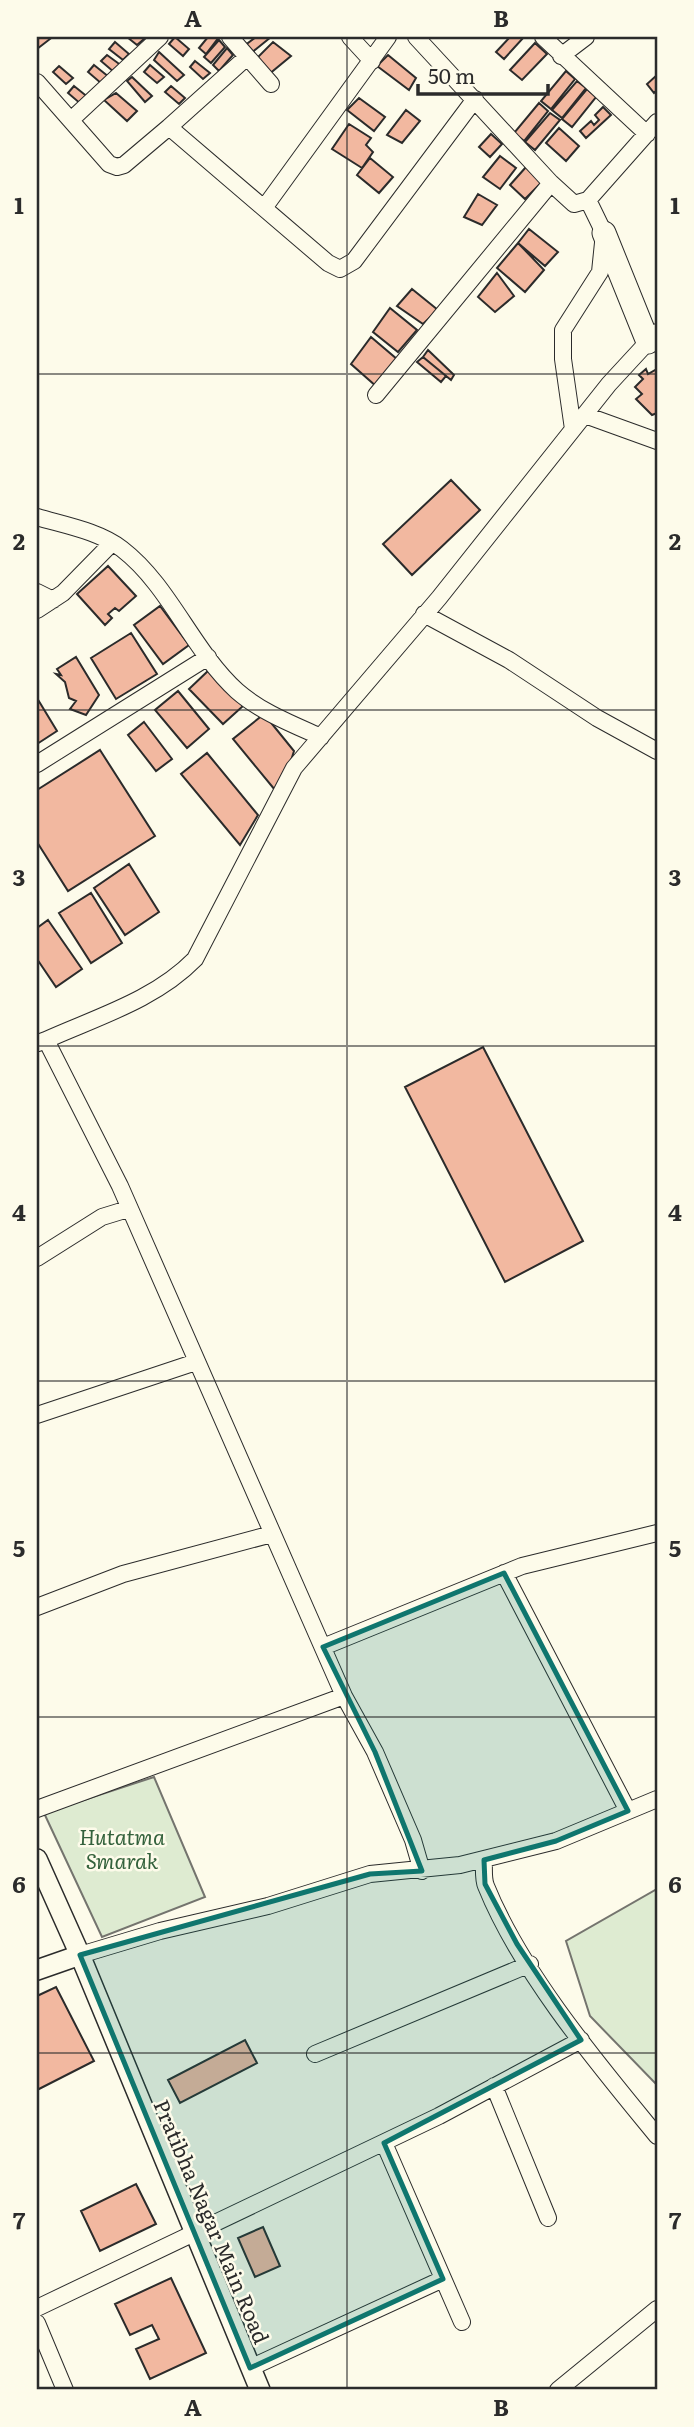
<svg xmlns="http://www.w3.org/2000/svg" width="694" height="2427" font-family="Literata,serif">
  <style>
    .green { fill: #deebd1; stroke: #74746e; stroke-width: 2 }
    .building { fill: #f2b8a0; stroke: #2b2b2b; stroke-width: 2 }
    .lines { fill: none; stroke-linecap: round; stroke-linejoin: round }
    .minor-casing { stroke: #2b2b2b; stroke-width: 18 }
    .tertiary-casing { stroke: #2b2b2b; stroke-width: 22 }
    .secondary-casing { stroke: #2b2b2b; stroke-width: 25 }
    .minor { stroke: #fdfbea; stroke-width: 16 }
    .tertiary { stroke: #fdfbea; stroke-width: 19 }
    .secondary { stroke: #fdfbea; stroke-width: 23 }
    .marked { fill: #0f766e; fill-opacity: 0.2; stroke: #0f766e; stroke-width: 5; stroke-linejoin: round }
    .grid { fill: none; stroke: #2b2b2b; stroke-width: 2; stroke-opacity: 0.55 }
    .labels { text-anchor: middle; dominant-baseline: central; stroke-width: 5; stroke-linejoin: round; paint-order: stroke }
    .park-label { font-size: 21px; font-style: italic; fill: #34623c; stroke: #fdfbea }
    .street-label { font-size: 21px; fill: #2b2b2b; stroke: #fdfbea }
    .neatline { fill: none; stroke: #2b2b2b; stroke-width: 2.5 }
    .grid-label { font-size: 23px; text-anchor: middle; font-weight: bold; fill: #2b2b2b }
  </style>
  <rect width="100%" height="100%" fill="#fdfbea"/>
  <path class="green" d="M154 1777 205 1897 102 1937 44 1813Z
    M657 1889V2085L590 2016 566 1941Z"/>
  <path class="building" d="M37 37H48L50 39 37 49Z
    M127 37H142L144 39 137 45Z
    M175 37 189 49 183 56 169 44Z
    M208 37H219L206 54 199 48Z
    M256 37H271L250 54 244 46Z
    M510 37H524L504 59 496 52Z
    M219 40 225 47 211 63 204 57Z
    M115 42 129 54 123 60 109 49Z
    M273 42 291 56 268 75 256 59Z
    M535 43 547 54 522 80 510 70Z
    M227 48 233 55 219 71 213 65Z
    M159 52 184 75 177 81 154 60Z
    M107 55 122 66 115 73 101 61Z
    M388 55 416 78 409 90 377 66Z
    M195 61 210 73 203 79 190 67Z
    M94 65 109 77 102 84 88 72Z
    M150 65 164 77 157 83 144 72Z
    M59 66 73 78 66 84 53 72Z
    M566 71 575 79 551 109 541 101Z
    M657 75V90L654 93 647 84Z
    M132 77 152 96 145 102 127 81Z
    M577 81 586 88 562 118 552 110Z
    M74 86 89 98 82 105 68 93Z
    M171 86 185 98 179 104 165 92Z
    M587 89 596 97 572 127 562 119Z
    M116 93 137 111 127 121 104 100Z
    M359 98 385 117 374 131 347 110Z
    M539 103 548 111 524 141 514 133Z
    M603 107 611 115 586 138 580 131 591 121 594 125 599 120 595 115Z
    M406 110 420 121 402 143 387 135Z
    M550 113 560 120 535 150 525 142Z
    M349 124 371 138 366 145 373 152 362 168 332 149Z
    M559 128 579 146 566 161 546 143Z
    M491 134 502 144 490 157 479 147Z
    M500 156 516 168 500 189 483 177Z
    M370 158 393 177 379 193 357 175Z
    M526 167 543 181 525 199 510 185Z
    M478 194 497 205 482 225 464 217Z
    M529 229 558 252 545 266 518 243Z
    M518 243 544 270 525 292 497 268Z
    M497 273 514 296 495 312 478 297Z
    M412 289 438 310 423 324 397 306Z
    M390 308 417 330 398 352 373 332Z
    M371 337 398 360 377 387 351 364Z
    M428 350 454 375 451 380 423 357Z
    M423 357 446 376 441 382 417 362Z
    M646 369 648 374 657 369V413L652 415 636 399 642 394 635 387 643 379 639 375Z
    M451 480 480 510 412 575 383 544Z
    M108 566 136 596 119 611 115 608 108 614 112 618 105 625 77 594Z
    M160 606 189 645 163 664 134 625Z
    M131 633 157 674 116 699 91 658Z
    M76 657 99 695 86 715 70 709 76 701 69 698 65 682 56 674 61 675 57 669Z
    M209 670 243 706 223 724 189 689Z
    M178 691 209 729 187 748 155 710Z
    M37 698 57 731 37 744Z
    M264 714 294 751 284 783 275 790 233 739Z
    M144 722 172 759 156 771 128 735Z
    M100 750 155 836 68 891 37 842V790Z
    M207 753 258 815 240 845 181 774Z
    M129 864 159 912 125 935 94 888Z
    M91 893 122 943 91 963 59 913Z
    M48 920 82 969 56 987 37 959V928Z
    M483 1047 583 1241 505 1282 405 1087Z
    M56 1987 94 2061 37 2090V1996Z
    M245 2040 257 2063 180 2103 168 2080Z
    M136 2184 156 2224 100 2251 81 2211Z
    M263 2227 280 2266 255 2277 238 2238Z
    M171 2278 206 2353 150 2379 136 2349 159 2339 152 2325 130 2335 115 2304Z"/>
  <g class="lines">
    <defs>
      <path id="minor" d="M230 37 271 84
        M350 37 372 61
        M416 37 551 183
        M543 37 647 134
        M561 56 586 37
        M37 82 109 164 117 167 124 165 169 127 328 263 340 269 354 261 475 99
        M72 119 160 37
        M169 127 247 57
        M264 208 388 37
        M376 395 551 183 574 204 588 200 657 122
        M585 415 657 441
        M573 429 563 359V330L600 272 604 233 588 200
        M37 517C64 525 99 531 122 549 170 586 192 650 237 691 261 712 292 724 321 737
        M37 592 53 600
        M37 610 63 593 112 543
        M424 614 509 660 597 718 657 751
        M37 764 208 657
        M46 1040C97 1017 155 1000 195 959L294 768 439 598 609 384 657 332
        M38 1043 46 1040 120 1186 344 1696 375 1752 413 1840 422 1871
        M37 1258 102 1217 128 1209
        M37 1415 196 1362
        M504 1573 628 1811
        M37 1607 123 1574 272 1534
        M323 1647 522 1566 657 1533
        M37 1809 344 1696
        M484 1860C484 1868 483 1879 486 1886 521 1973 598 2064 657 2136
        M80 1955 160 1931 268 1906 370 1874 460 1865 556 1841 657 1799
        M315 2054 530 1964
        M494 2086 548 2218
        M384 2143 462 2322
        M37 2308 439 2116 581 2040
        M37 2323 65 2390
        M250 2368 443 2279
        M558 2390 657 2309"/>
      <path id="tertiary" d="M37 1859 80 1955 37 1970
        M80 1955 260 2390"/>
      <path id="secondary" d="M604 233 648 342"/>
    </defs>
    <use href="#minor" class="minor-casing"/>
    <use href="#tertiary" class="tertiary-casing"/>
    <use href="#secondary" class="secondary-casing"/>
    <use href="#minor" class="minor"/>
    <use href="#tertiary" class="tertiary"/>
    <use href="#secondary" class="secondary"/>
  </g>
  <path class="marked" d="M504 1573 628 1811 556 1841 484 1860 485 1884 517 1944 581 2040 384 2143 443 2279 250 2368 80 1955 370 1874 422 1871 375 1752 323 1647Z"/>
  <path class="grid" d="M347 37V2390M37 374H657M37 710H657M37 1046H657M37 1381H657M37 1717H657M37 2053H657"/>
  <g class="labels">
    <g class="park-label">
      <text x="122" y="1835">Hutatma<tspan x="122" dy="24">Smarak</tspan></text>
    </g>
    <g class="street-label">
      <text transform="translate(213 2221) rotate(67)">Pratibha Nagar Main Road</text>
    </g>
  </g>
  <rect width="694" height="2427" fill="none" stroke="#fdfbea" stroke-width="77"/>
  <path d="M418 84v10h130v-10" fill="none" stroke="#2b2b2b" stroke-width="3.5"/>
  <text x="428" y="84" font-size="21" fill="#2b2b2b" stroke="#fdfbea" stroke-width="5" paint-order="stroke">50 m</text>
  <rect x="38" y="38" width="618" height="2350" class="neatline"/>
  <g class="grid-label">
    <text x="193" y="27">A</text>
    <text x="501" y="27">B</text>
    <text x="19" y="214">1</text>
    <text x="675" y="214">1</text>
    <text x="19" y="550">2</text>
    <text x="675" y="550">2</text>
    <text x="19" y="886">3</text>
    <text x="675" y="886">3</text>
    <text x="19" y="1221">4</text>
    <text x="675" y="1221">4</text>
    <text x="19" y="1557">5</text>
    <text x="675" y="1557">5</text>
    <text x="19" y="1893">6</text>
    <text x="675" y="1893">6</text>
    <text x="19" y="2229">7</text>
    <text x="675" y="2229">7</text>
    <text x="193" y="2416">A</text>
    <text x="501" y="2416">B</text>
  </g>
</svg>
